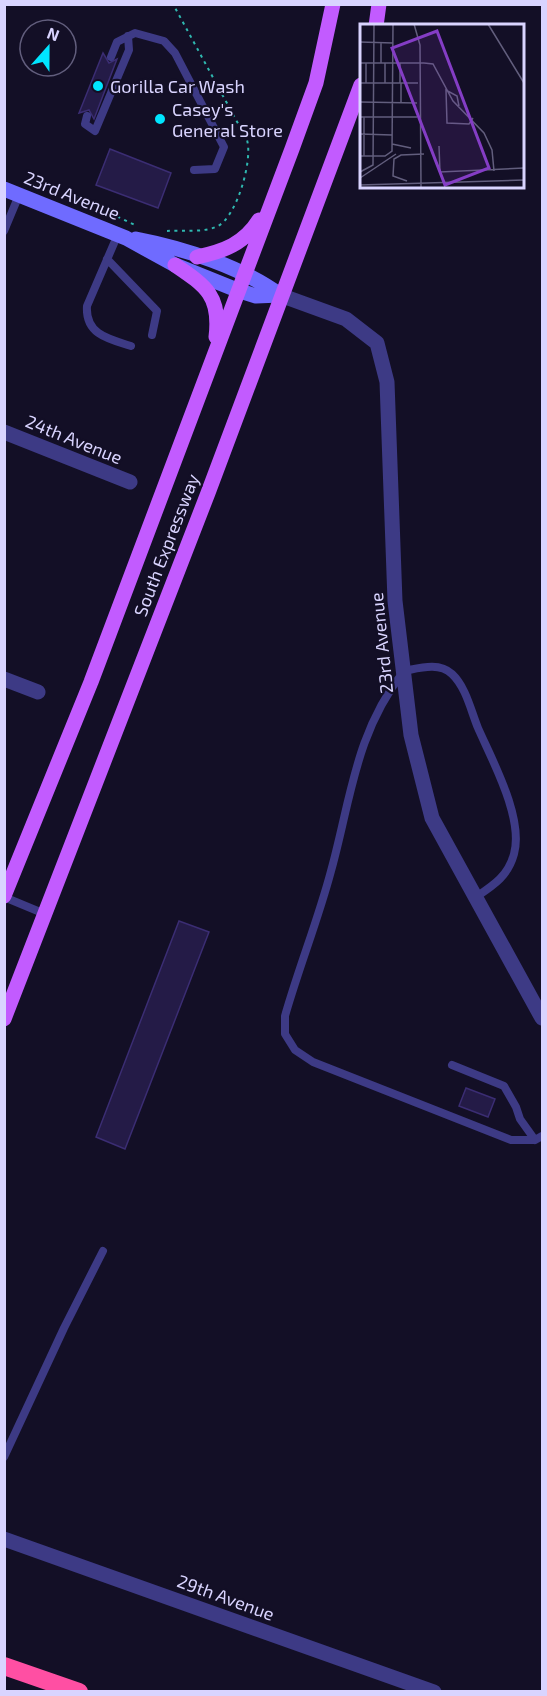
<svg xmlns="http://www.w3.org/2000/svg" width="547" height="1696" font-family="'Exo 2',sans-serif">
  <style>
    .building { fill: #241b47; stroke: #3b2d73; stroke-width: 1.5 }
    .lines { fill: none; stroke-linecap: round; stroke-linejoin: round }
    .path { stroke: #2fb8b0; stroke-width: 2; stroke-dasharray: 3 4.5; stroke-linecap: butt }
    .lane { stroke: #3d3a85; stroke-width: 8 }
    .street { stroke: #3d3a85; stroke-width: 15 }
    .secondary { stroke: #6f6bff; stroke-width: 15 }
    .primary { stroke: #c25bff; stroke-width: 15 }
    .highway { stroke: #ff4fa3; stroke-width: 18 }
    .poi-dot { fill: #00e5ff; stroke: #130f26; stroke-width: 2 }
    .labels { text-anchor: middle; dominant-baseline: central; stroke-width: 4.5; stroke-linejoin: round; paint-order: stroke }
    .poi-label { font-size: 18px; fill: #d9d4ff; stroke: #130f26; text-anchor: start }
    .street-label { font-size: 18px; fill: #d9d4ff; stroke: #130f26 }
    .inset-road { fill: none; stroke: #625e7d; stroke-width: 1.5 }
    .view { fill: #843dc5; fill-opacity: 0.15; stroke: #843dc5; stroke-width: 3 }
    .inset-edge { fill: none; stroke: #d9d4ff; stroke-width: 3 }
  </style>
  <rect width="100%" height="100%" fill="#130f26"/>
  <path class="building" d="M103 53 109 63 117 59 94 119 89 110 79 113Z
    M110 149 171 173 158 208 96 185Z
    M179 921 209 932 125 1149 96 1137Z
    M466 1088 495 1099 488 1117 459 1106Z"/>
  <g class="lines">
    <path class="path" d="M70 194 135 225
      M167 231C183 230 204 233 218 226 237 216 253 160 247 140L173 4"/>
    <path class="lane" d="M111 57 117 42 135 33 164 41 175 53 224 147 215 169 194 170
      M87 116 85 124 95 131 129 50 128 36
      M4 231 19 195
      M118 234 87 306C85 334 108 339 131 346
      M107 259 157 311 152 335
      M4 897 45 914
      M476 897C494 885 508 876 514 854 524 818 492 760 478 728 471 711 466 687 452 674 439 662 420 668 404 671 355 733 351 799 331 871 318 920 299 967 285 1016V1034L295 1050 313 1062 511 1140H535L542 1136
      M452 1065 504 1086 516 1107 520 1119 535 1140
      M4 1457 64 1328 103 1251"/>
    <path class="street" d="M280 295 346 319 377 343 387 382 395 601 411 735 432 818 542 1018
      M4 432 130 482
      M4 679 38 692
      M4 1539 434 1692"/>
    <path class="secondary" d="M4 189 126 238 175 265 237 290 256 296 280 295
      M136 239C183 248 242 267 280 295"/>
    <path class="primary" d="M376 26 379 4
      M197 257C224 251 244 244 259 220
      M175 265C206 286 221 296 216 337
      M4 896 91 682 292 149 316 83 333 4
      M4 1019 208 493 361 85"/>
    <path class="highway" d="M4 1666 79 1692"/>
  </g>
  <g class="poi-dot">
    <circle cx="98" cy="86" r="6"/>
    <circle cx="160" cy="119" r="6"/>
  </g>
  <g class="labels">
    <g class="poi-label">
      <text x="110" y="86">Gorilla Car Wash</text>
      <text x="172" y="109">Casey's<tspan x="172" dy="21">General Store</tspan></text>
    </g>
    <g class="street-label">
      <text transform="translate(72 195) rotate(22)">23rd Avenue</text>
      <text transform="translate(74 439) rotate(22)">24th Avenue</text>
      <text transform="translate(166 545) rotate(-69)">South Expressway</text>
      <text transform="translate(381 643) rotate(-96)">23rd Avenue</text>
      <text transform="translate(226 1597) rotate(20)">29th Avenue</text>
    </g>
  </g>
  <g transform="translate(360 24)">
    <rect width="164" height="164" fill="#130f26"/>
    <path class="inset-road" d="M54 0 60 21 61 163M128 0 164 59M0 18 33 19M0 39H64M21 39V18M64 39 73 40 93 77 124 109 132 126 134 147M0 59H58M6 59V39M25 59V39M40 59V39M41 59V79M0 78 57 79M99 82 97 72 86 66 87 99 109 100 113 94M0 93H57M0 110 32 111M32 120 51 124M79 122 80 148 164 144M0 132H25L32 127 33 0M4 132V93M0 148 13 141 14 0M0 154 36 130M47 157 33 152 34 135 41 131 64 130M0 161 164 156"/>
    <path class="view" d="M77 7 129 144 85 161 32 24Z"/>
    <rect width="164" height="164" class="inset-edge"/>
  </g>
  <rect width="547" height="1696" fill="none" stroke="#d9d4ff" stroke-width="12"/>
  <g transform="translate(48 48) rotate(21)"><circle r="28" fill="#130f26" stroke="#625e7d" stroke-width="1.5"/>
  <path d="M0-4.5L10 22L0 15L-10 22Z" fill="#00e5ff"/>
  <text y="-9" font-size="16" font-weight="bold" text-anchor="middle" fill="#d9d4ff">N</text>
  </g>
</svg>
